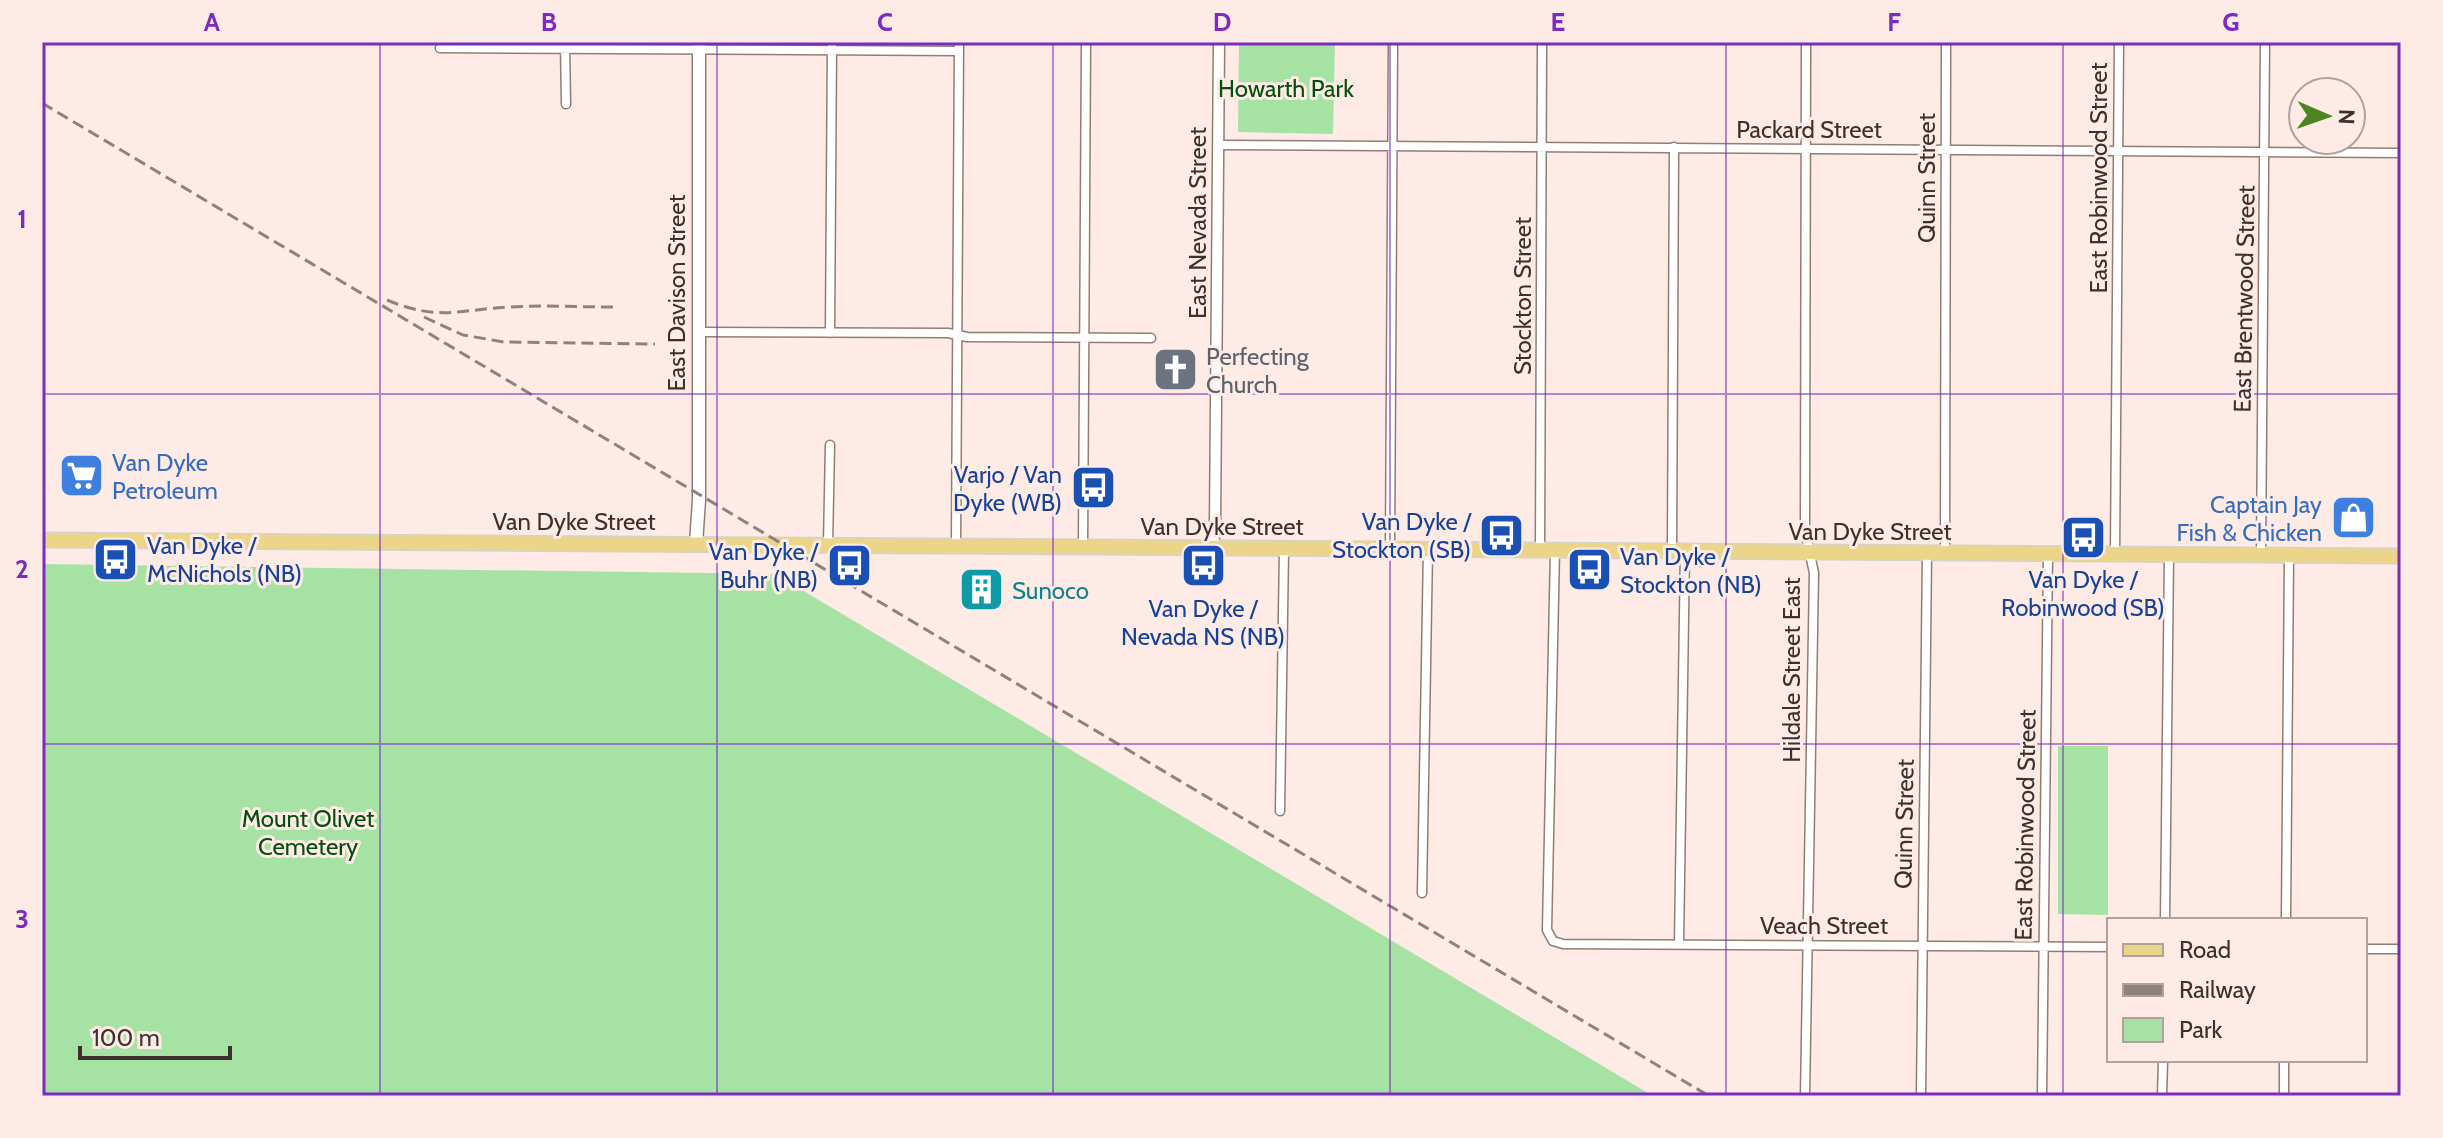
<svg xmlns="http://www.w3.org/2000/svg" width="2443" height="1138" font-family="Cabin,sans-serif">
  <style>
    .green { fill: #a5e2a4 }
    .lines { fill: none; stroke-linecap: round; stroke-linejoin: round }
    .minor-casing { stroke: #917d75; stroke-width: 11 }
    .tertiary-casing { stroke: #917d75; stroke-width: 13 }
    .secondary-casing { stroke: #917d75; stroke-width: 15 }
    .primary-casing { stroke: #d4d2d1; stroke-width: 17 }
    .minor { stroke: #fff; stroke-width: 8 }
    .tertiary { stroke: #fff; stroke-width: 10 }
    .secondary { stroke: #fff; stroke-width: 12 }
    .primary { stroke: #ebd588; stroke-width: 14 }
    .rail { stroke: #8f817d; stroke-width: 3; stroke-dasharray: 12 6; stroke-linecap: butt }
    .grid { fill: none; stroke: #7b2cbf; stroke-width: 2; stroke-opacity: 0.55 }
    .labels { text-anchor: middle; dominant-baseline: central; stroke-width: 6; stroke-linejoin: round; paint-order: stroke }
    .park-label { font-size: 24px; fill: #044e0e; stroke: #feebe5 }
    .street-label { font-size: 24px; fill: #3b322f; stroke: #feebe5 }
    .worship-label { font-size: 24px; fill: #5b616d; stroke: #feebe5; text-anchor: start }
    .shop-label { font-size: 24px; fill: #366cbe; stroke: #feebe5; text-anchor: start }
    .transit-label { font-size: 24px; fill: #164399; stroke: #feebe5; text-anchor: end }
    .culture-label { font-size: 24px; fill: #0d838f; stroke: #feebe5; text-anchor: start }
    .neatline { fill: none; stroke: #7b2cbf; stroke-width: 3 }
    .grid-label { font-size: 26px; text-anchor: middle; font-weight: bold; fill: #7b2cbf }
  </style>
  <rect width="100%" height="100%" fill="#feebe5"/>
  <path class="green" d="M1239 42H1335L1333 134 1238 132Z
    M42 564 775 574 1653 1096H42Z
    M2058 746H2108V915L2058 914Z"/>
  <g class="lines">
    <defs>
      <path id="minor" d="M565 42 566 104
        M440 48 959 51
        M1218 145 2401 153
        M698 332 948 333 967 337 1151 338
        M830 333 832 42
        M828 545 830 445
        M956 546 959 42
        M1083 547 1086 42
        M1390 549 1393 42
        M1540 550 1542 42
        M1555 550 1547 930 1553 941 1563 944 2109 947
        M1672 551 1674 147
        M1945 553 1946 42
        M2115 554 2119 42
        M2261 555 2265 42
        M1280 811 1284 549
        M1422 893 1428 549
        M2165 920 2169 555
        M2286 920 2289 556
        M1679 944 1685 551
        M2365 949H2401
        M1805 1096 1814 573 1805 531 1806 42
        M1921 1096 1927 553
        M2042 1096 2048 554
        M2162 1096 2163 1060
        M2284 1096V1060"/>
      <path id="tertiary" d="M1213 548 1215 526 1219 42"/>
      <path id="secondary" d="M696 544 699 500V42"/>
      <path id="primary" d="M42 540 2401 556"/>
    </defs>
    <use href="#minor" class="minor-casing"/>
    <use href="#tertiary" class="tertiary-casing"/>
    <use href="#secondary" class="secondary-casing"/>
    <use href="#primary" class="primary-casing"/>
    <use href="#minor" class="minor"/>
    <use href="#tertiary" class="tertiary"/>
    <use href="#secondary" class="secondary"/>
    <use href="#primary" class="primary"/>
    <path class="rail" d="M42 103 1709 1096
      M387 300C440 322 460 309 511 307 545 305 579 307 613 307
      M424 317 463 335 504 342 655 344"/>
  </g>
  <path class="grid" d="M380 42V1096M717 42V1096M1053 42V1096M1390 42V1096M1726 42V1096M2063 42V1096M42 394H2401M42 744H2401"/>
  <defs>
    <symbol id="church-square" viewBox="-11 -11 22 22"><rect x="-9" y="-9" width="18" height="18" rx="4" fill="#6b7280" stroke="#feebe5"/><path d="M-1.2-6h2.4v3.5h3.3v2.4h-3.3V6h-2.4V-.1h-3.3v-2.4h3.3Z" fill="#fff"/></symbol>
    <symbol id="supermarket-square" viewBox="-11 -11 22 22"><rect x="-9" y="-9" width="18" height="18" rx="4" fill="#3f7fe0" stroke="#feebe5"/><path d="M-6-5.5h2.5l.6 2H6L4.5 2H-2.5L-4.4-4H-6ZM-1.5 3.2a1.3 1.3 0 1 0 .1 0ZM3 3.2a1.3 1.3 0 1 0 .1 0Z" fill="#fff"/></symbol>
    <symbol id="bus-square" viewBox="-11 -11 22 22"><rect x="-9" y="-9" width="18" height="18" rx="4" fill="#1a4fb4" stroke="#feebe5"/><path d="M-5-6H5V4H4V6H2V4H-2V6H-4V4H-5ZM-3.5-4V0h7V-4ZM-3.5 1.2v1.5H-2V1.2ZM2 1.2v1.5H3.5V1.2Z" fill="#fff"/></symbol>
    <symbol id="shop-square" viewBox="-11 -11 22 22"><rect x="-9" y="-9" width="18" height="18" rx="4" fill="#3f7fe0" stroke="#feebe5"/><path d="M-5-2.5h2.3a2.7 3.5 0 0 1 5.4 0H5L5.5 6h-11ZM-1.5-2.5h3a1.5 2.3 0 0 0-3 0Z" fill="#fff"/></symbol>
    <symbol id="building-square" viewBox="-11 -11 22 22"><rect x="-9" y="-9" width="18" height="18" rx="4" fill="#0f9aa8" stroke="#feebe5"/><path d="M-4-6H4V6H1V3H-1V6H-4ZM-2.5-4.3h1.7v1.8h-1.7ZM.8-4.3h1.7v1.8H.8ZM-2.5-1h1.7V.8h-1.7ZM.8-1h1.7V.8H.8Z" fill="#fff"/></symbol>
  </defs>
  <g fill-rule="evenodd">
    <use href="#church-square" x="1150" y="344" width="51" height="51"/>
    <use href="#supermarket-square" x="56" y="450" width="51" height="51"/>
    <use href="#bus-square" x="1068" y="462" width="51" height="51"/>
    <use href="#shop-square" x="2328" y="492" width="51" height="51"/>
    <use href="#bus-square" x="1476" y="510" width="51" height="51"/>
    <use href="#bus-square" x="2058" y="512" width="51" height="51"/>
    <use href="#bus-square" x="90" y="534" width="51" height="51"/>
    <use href="#bus-square" x="824" y="540" width="51" height="51"/>
    <use href="#bus-square" x="1178" y="540" width="51" height="51"/>
    <use href="#bus-square" x="1564" y="544" width="51" height="51"/>
    <use href="#building-square" x="956" y="564" width="51" height="51"/>
  </g>
  <g class="labels">
    <g class="park-label">
      <text x="1286" y="88">Howarth Park</text>
      <text x="308" y="818">Mount Olivet<tspan x="308" dy="28">Cemetery</tspan></text>
    </g>
    <g class="street-label">
      <text x="1809" y="129">Packard Street</text>
      <text transform="translate(1926 178) rotate(-90)">Quinn Street</text>
      <text transform="translate(2098 178) rotate(-90)">East Robinwood Street</text>
      <text transform="translate(1197 223) rotate(-90)">East Nevada Street</text>
      <text transform="translate(676 293) rotate(-90)">East Davison Street</text>
      <text transform="translate(1522 296) rotate(-90)">Stockton Street</text>
      <text transform="translate(2244 299) rotate(-89)">East Brentwood Street</text>
      <text x="574" y="521">Van Dyke Street</text>
      <text x="1222" y="526">Van Dyke Street</text>
      <text x="1870" y="531">Van Dyke Street</text>
      <text transform="translate(1791 670) rotate(-90)">Hildale Street East</text>
      <text transform="translate(1904 824) rotate(-89)">Quinn Street</text>
      <text transform="translate(2025 825) rotate(-89)">East Robinwood Street</text>
      <text x="1824" y="925">Veach Street</text>
    </g>
    <g class="worship-label">
      <text x="1206" y="356">Perfecting<tspan x="1206" dy="28">Church</tspan></text>
    </g>
    <g class="shop-label">
      <text x="112" y="462">Van Dyke<tspan x="112" dy="28">Petroleum</tspan></text>
      <text x="2322" y="504" text-anchor="end">Captain Jay<tspan x="2322" dy="28">Fish &amp; Chicken</tspan></text>
    </g>
    <g class="transit-label">
      <text x="1062" y="474">Varjo / Van<tspan x="1062" dy="28">Dyke (WB)</tspan></text>
      <text x="1471" y="521">Van Dyke /<tspan x="1471" dy="28">Stockton (SB)</tspan></text>
      <text x="147" y="545" text-anchor="start">Van Dyke /<tspan x="147" dy="28">McNichols (NB)</tspan></text>
      <text x="818" y="551">Van Dyke /<tspan x="818" dy="28">Buhr (NB)</tspan></text>
      <text x="1620" y="556" text-anchor="start">Van Dyke /<tspan x="1620" dy="28">Stockton (NB)</tspan></text>
      <text x="2083" y="579" text-anchor="middle">Van Dyke /<tspan x="2083" dy="28">Robinwood (SB)</tspan></text>
      <text x="1203" y="608" text-anchor="middle">Van Dyke /<tspan x="1203" dy="28">Nevada NS (NB)</tspan></text>
    </g>
    <g class="culture-label">
      <text x="1012" y="590">Sunoco</text>
    </g>
  </g>
  <rect width="2443" height="1138" fill="none" stroke="#feebe5" stroke-width="88"/>
  <rect x="2107" y="918" width="260" height="144" fill="#feebe5" stroke="#b0a19c" stroke-width="2"/>
  <rect x="2123" y="944" width="40" height="12" fill="#ebd588" stroke="#b0a19c" stroke-width="2"/>
  <text x="2179" y="958" font-size="24" fill="#3b322f">Road</text>
  <rect x="2123" y="984" width="40" height="12" fill="#8f817d" stroke="#b0a19c" stroke-width="2"/>
  <text x="2179" y="998" font-size="24" fill="#3b322f">Railway</text>
  <rect x="2123" y="1018" width="40" height="24" fill="#a5e2a4" stroke="#b0a19c" stroke-width="2"/>
  <text x="2179" y="1038" font-size="24" fill="#3b322f">Park</text>
  <g transform="translate(2327 116) rotate(92)"><circle r="38" fill="#feebe5" stroke="#b0a19c" stroke-width="2"/>
  <path d="M0-6L14 30L0 20L-14 30Z" fill="#4c8621"/>
  <text y="-12" font-size="22" font-weight="bold" text-anchor="middle" fill="#3b322f">N</text>
  </g>
  <path d="M80 1046v12h150v-12" fill="none" stroke="#3b322f" stroke-width="4"/>
  <text x="92" y="1046" font-size="24" fill="#3b322f" stroke="#feebe5" stroke-width="6" paint-order="stroke">100 m</text>
  <rect x="44" y="44" width="2355" height="1050" class="neatline"/>
  <g class="grid-label">
    <text x="212" y="31">A</text>
    <text x="549" y="31">B</text>
    <text x="885" y="31">C</text>
    <text x="1222" y="31">D</text>
    <text x="1558" y="31">E</text>
    <text x="1894" y="31">F</text>
    <text x="2231" y="31">G</text>
    <text x="22" y="228">1</text>
    <text x="22" y="578">2</text>
    <text x="22" y="928">3</text>
  </g>
</svg>
